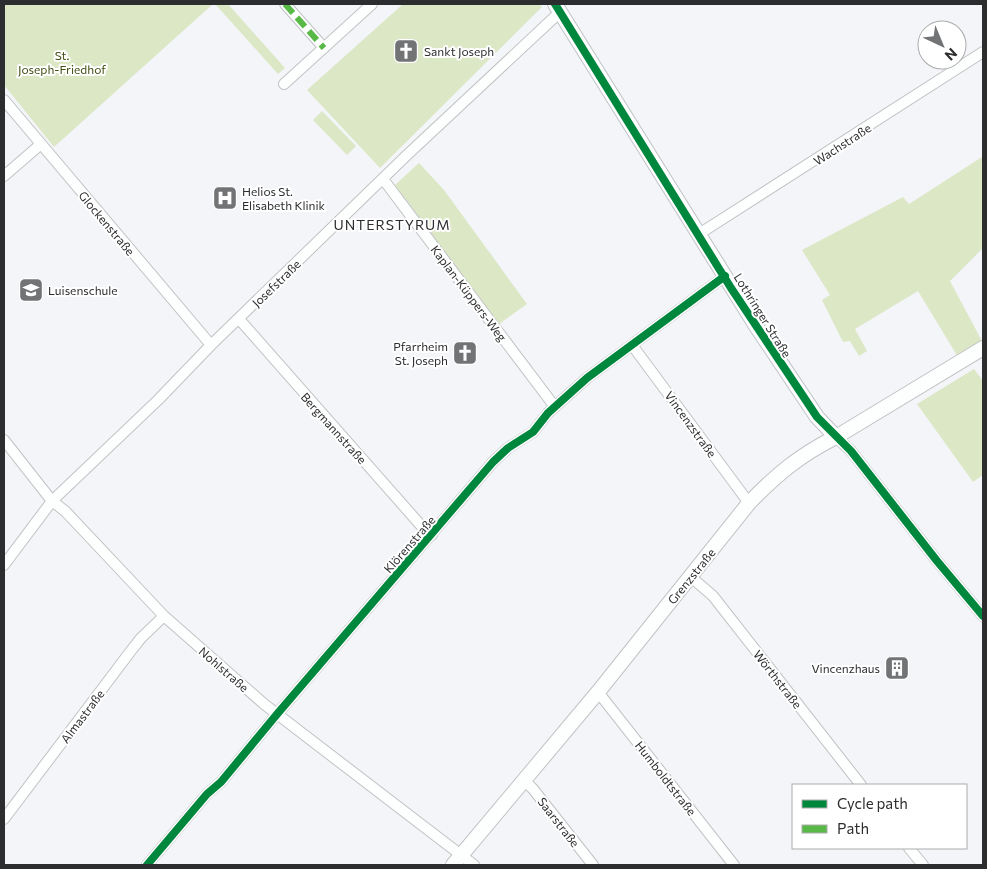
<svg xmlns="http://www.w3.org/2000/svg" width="987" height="869" font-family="Commissioner,sans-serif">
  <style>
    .green { fill: #dce7c5 }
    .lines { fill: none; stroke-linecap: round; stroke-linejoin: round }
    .minor-casing { stroke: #c1c2c4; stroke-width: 12 }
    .tertiary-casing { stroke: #c1c2c4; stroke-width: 16 }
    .minor { stroke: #fdfefe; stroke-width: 10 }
    .tertiary { stroke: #fdfefe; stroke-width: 14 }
    .quiet { stroke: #58b947; stroke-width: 6; stroke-dasharray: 12 6; stroke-linecap: butt }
    .cycleway-casing { stroke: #fff; stroke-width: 11 }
    .cycleway { stroke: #00873e; stroke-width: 8 }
    .labels { text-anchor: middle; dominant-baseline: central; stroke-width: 4; stroke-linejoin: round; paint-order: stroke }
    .poi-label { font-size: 12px; fill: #2c2d2f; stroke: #fff; text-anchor: start }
    .park-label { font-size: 12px; fill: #424e13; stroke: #fff }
    .street-label { font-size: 12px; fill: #2c2d2f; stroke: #fff }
    .neighbourhood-label { font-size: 14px; letter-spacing: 1px; fill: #2c2d2f; stroke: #fff }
  </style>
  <rect width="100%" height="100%" fill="#f3f5f8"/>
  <path class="green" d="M4 4H213L54 147 4 85Z
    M215 4H228L285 68 278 74Z
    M403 4H538L542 7 380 168 307 90Z
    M322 111 356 146 347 155 313 120Z
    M982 157 983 160V248L950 281 983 343 961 362 918 291 855 329 867 351 859 356 850 341 843 342 822 300 830 295 802 250 903 197 909 204Z
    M419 163 444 190 527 304 499 324 395 185Z
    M974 369 983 381V475L973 482 917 404Z"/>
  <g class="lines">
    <defs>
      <path id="minor" d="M285 4 324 48
        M284 84 372 4
        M4 100 211 345
        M4 176 41 144
        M383 179 555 407
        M699 234 983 52
        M239 319 424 529 432 535
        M632 345 749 503
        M836 437 851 451 937 561 983 616
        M4 440 52 501 65 511 164 616 264 704 474 865
        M4 565 52 501 158 400 211 345 407 155 560 12
        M691 577 713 596 861 785
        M598 692 734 865
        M524 780 533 789 593 865
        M4 819 130 652 141 638 164 616
        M909 848 923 865
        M147 865 207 794 221 782 278 713 493 462 508 448 533 432 548 413 587 378 725 276"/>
      <path id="tertiary" d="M555 4 756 326 817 417 836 437
        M453 865 598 692 749 503C777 474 800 455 836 437L983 348"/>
    </defs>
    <use href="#minor" class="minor-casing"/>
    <use href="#tertiary" class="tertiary-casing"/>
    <use href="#minor" class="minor"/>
    <use href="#tertiary" class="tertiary"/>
    <path class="quiet" d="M285 4 324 48"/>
    <defs>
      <path id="cycleway" d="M555 4 731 288 817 417 851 451 937 561 983 616
        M147 865 207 794 221 782 278 713 493 462 508 448 533 432 548 413 587 378 725 276"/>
    </defs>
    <use href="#cycleway" class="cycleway-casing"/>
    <use href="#cycleway" class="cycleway"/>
  </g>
  <defs>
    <symbol id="church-square" viewBox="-11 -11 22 22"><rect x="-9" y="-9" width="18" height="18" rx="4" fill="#727375" stroke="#fff"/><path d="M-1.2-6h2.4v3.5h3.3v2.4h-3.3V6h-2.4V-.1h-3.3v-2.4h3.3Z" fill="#fff"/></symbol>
    <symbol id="hospital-square" viewBox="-11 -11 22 22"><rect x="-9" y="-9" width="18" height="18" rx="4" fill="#727375" stroke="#fff"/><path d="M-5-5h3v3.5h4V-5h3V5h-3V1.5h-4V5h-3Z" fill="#fff"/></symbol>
    <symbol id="school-square" viewBox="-11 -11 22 22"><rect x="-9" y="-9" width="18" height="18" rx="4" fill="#727375" stroke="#fff"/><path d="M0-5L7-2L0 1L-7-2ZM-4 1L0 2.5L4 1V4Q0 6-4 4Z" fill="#fff"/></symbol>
    <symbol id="building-square" viewBox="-11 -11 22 22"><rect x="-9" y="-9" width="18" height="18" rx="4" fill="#727375" stroke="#fff"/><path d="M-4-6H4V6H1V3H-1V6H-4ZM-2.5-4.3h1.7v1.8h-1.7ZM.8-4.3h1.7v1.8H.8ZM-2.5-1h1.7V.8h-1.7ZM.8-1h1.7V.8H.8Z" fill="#fff"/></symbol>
  </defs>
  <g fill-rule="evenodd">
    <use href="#church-square" x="392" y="37" width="28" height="28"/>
    <use href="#hospital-square" x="211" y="184" width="28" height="28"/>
    <use href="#school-square" x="17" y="276" width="28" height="28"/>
    <use href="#church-square" x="451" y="339" width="28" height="28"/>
    <use href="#building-square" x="883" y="654" width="28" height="28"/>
  </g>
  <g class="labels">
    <g class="poi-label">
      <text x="424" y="51">Sankt Joseph</text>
      <text x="242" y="191">Helios St.<tspan x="242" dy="14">Elisabeth Klinik</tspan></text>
      <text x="48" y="290">Luisenschule</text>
      <text x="448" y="346" text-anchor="end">Pfarrheim<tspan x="448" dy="14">St. Joseph</tspan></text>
      <text x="880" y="668" text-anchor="end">Vincenzhaus</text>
    </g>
    <g class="park-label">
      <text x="62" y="55">St.<tspan x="62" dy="14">Joseph-Friedhof</tspan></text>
    </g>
    <g class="street-label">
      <text transform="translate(842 144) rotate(-33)">Wachstraße</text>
      <text transform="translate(107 223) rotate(50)">Glockenstraße</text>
      <text transform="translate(276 283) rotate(-44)">Josefstraße</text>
      <text transform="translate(469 293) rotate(53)">Kaplan-Küppers-Weg</text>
      <text transform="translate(763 315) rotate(58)">Lothringer Straße</text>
      <text transform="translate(691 424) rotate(54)">Vincenzstraße</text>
      <text transform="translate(334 428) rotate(48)">Bergmannstraße</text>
      <text transform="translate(409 544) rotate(-49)">Klörenstraße</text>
      <text transform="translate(691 576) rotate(-51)">Grenzstraße</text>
      <text transform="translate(224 669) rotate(41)">Nohlstraße</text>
      <text transform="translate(778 679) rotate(52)">Wörthstraße</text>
      <text transform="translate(82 716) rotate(-53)">Almastraße</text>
      <text transform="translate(666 778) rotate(52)">Humboldtstraße</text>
      <text transform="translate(559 822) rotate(52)">Saarstraße</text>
    </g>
    <g class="neighbourhood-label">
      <text x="392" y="224">UNTERSTYRUM</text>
    </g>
  </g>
  <rect width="987" height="869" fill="none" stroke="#2c2d2f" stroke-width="10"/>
  <rect x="792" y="784" width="175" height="65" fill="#ffffff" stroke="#ababac"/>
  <rect x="802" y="800" width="25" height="8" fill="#00873e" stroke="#ababac"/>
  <text x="837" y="809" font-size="15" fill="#2c2d2f">Cycle path</text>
  <rect x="802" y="825" width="25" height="8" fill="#58b947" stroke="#ababac"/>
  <text x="837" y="834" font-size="15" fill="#2c2d2f">Path</text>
  <g transform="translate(942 45) rotate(136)"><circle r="24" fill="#ffffff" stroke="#ababac"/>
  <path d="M0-4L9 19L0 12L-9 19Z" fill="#727375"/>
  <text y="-8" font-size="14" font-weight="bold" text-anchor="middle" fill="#2c2d2f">N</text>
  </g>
</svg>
